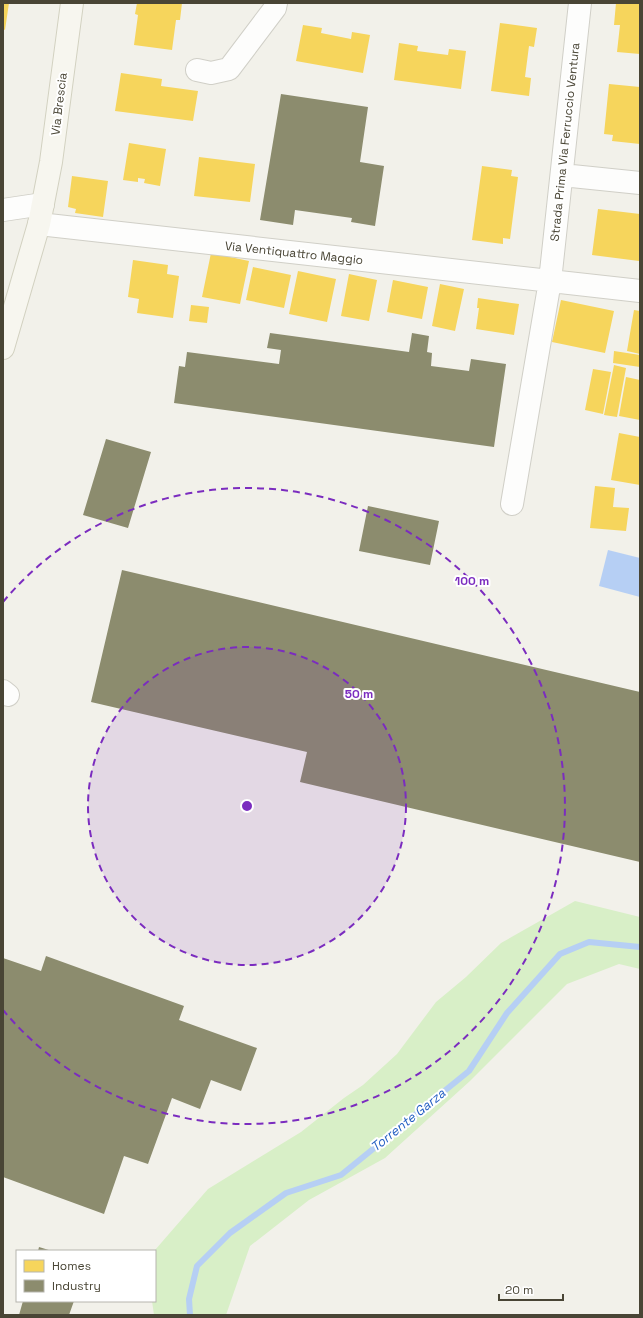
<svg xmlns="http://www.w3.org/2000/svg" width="643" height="1318" font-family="'Space Grotesk',sans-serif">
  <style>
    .green { fill: #d8efc7 }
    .water { fill: #b6cff4 }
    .homes { fill: #f6d55c }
    .industry { fill: #8c8c6e }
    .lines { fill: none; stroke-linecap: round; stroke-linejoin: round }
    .stream { stroke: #b6cff4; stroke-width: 6 }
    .minor-casing { stroke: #d0cfc7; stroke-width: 24 }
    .secondary-casing { stroke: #d2d1c0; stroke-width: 24 }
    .minor { stroke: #fdfdfc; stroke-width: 22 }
    .secondary { stroke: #f7f6ef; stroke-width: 22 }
    .ring { fill: none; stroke: #7b2cbf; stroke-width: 2; stroke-dasharray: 7 5 }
    .labels { text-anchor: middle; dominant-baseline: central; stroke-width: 4; stroke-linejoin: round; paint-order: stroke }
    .street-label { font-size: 12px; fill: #494535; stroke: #fff }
    .water-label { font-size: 13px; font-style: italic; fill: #225ec2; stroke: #fff }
    .centre { fill: #7b2cbf; stroke: #fff; stroke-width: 2 }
    .ring-label { font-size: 12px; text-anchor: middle; font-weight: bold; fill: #7b2cbf; stroke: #fff; stroke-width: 4; stroke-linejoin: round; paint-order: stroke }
  </style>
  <rect width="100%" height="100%" fill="#f2f1ea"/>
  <path class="green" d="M575 901 640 917V969L619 964 567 984 470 1081 385 1158 309 1200 250 1246 226 1315H154L152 1301H155V1250L208 1189 301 1132 344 1098 363 1085 397 1054 436 1002 466 977 501 943Z"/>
  <path class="water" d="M608 550 640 558V597L599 586Z"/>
  <path class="homes" d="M3 3H9L5 30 3 29Z
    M137 3H182L180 20H176L172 50 134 45 138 15 135 14Z
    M616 3H640V54L617 52 620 25H614Z
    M500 23 537 28 534 47 529 46 525 77 531 78 529 96 491 91Z
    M303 25 322 28 321 33 351 39 352 32 370 35 363 73 296 61Z
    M399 43 418 46 417 51 448 55 449 49 466 51 461 89 394 80Z
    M121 73 162 79 161 86 198 91 193 121 115 111Z
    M609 84 640 87V144L612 141 613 135 604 134Z
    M129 143 166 149 160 186 144 183 145 179 138 178V182L123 180Z
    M199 157 255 164 250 202 194 196Z
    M482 166 512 170 511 176 518 177 510 239 503 238V244L472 240Z
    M72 176 108 181 103 217 75 213 76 209 68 207Z
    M598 209 640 214 639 261 592 255Z
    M211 253 249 261 240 304 202 297Z
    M133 260 168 265 167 274 179 276 173 318 137 313 139 299 128 297Z
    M253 267 291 275 284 308 246 300Z
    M298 271 336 279 327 322 289 314Z
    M349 274 377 280 369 321 341 316Z
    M393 280 428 287 422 319 387 312Z
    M440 284 464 289 455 331 432 326Z
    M478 298 519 304 514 335 476 329 479 308H477Z
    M561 300 614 311 605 353 552 342Z
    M191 305 209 307 207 323 189 321Z
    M634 310 640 311V354L627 351Z
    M614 351 640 355V367L613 363Z
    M614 365 626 368 617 417 604 415Z
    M593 369 611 372 603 414 585 410Z
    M626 377 640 380V420L619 416Z
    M619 433 640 437V485L611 480Z
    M595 486 615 488 613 507 629 508 626 531 590 528Z"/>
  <path class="industry" d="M281 94 368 107 360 162 384 166 375 226 351 222 352 218 295 210 293 225 260 220Z
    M270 333 409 352 412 333 429 336 427 352 432 353 431 366 469 371 471 359 506 364 494 447 174 403 179 366 185 367 187 352 279 364 281 350 267 348Z
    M106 439 151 452 128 528 83 515Z
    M368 506 439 521 430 565 359 551Z
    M122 570 640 692V862L300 782 307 752 91 702Z
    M46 956 184 1006 179 1020 257 1048 241 1091 211 1080 200 1109 172 1098 148 1164 124 1156 104 1214 3 1177V958L41 971Z
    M39 1247 52 1251H38Z
    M23 1301H74L69 1315H19Z"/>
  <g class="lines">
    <path class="stream" d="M190 1315 189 1299 197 1266 230 1233 286 1193 341 1175 469 1071 507 1013 560 954 589 942 640 947"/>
    <defs>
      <path id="minor" d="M197 70 211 73 229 69 275 8 276 3
        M562 175 640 183
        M3 210 43 204
        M39 224 640 291
        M512 504 550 281 580 3
        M3 691 8 695"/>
      <path id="secondary" d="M3 348 39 224 51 162 72 3"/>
    </defs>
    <use href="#minor" class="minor-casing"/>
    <use href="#secondary" class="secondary-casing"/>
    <use href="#minor" class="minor"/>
    <use href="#secondary" class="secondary"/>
  </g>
  <circle cx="247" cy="806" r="159" fill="#7b2cbf" fill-opacity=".12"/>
  <g class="ring">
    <circle cx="247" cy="806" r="159"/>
    <path d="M3 602A318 318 0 1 1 3 1010"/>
  </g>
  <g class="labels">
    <g class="street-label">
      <text transform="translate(59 104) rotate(-83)">Via Brescia</text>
      <text transform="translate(565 142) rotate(-84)">Strada Prima Via Ferruccio Ventura</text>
      <text transform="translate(294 253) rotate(6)">Via Ventiquattro Maggio</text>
    </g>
    <g class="water-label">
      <text transform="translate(408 1120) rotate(-39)">Torrente Garza</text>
    </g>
  </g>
  <circle cx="247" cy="806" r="6" class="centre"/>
  <g class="ring-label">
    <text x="472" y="585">100 m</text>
    <text x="359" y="698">50 m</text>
  </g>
  <rect width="643" height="1318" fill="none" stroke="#494535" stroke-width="8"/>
  <rect x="16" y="1250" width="140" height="52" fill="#ffffff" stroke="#b6b5ae"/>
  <rect x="24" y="1260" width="20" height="12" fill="#f6d55c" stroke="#b6b5ae"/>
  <text x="52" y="1270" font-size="12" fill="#494535">Homes</text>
  <rect x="24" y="1280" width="20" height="12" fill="#8c8c6e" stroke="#b6b5ae"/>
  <text x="52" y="1290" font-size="12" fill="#494535">Industry</text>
  <path d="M499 1294v6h64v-6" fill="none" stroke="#494535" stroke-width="2"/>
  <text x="505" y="1294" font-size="12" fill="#494535" stroke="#ffffff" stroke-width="3" paint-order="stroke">20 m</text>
</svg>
